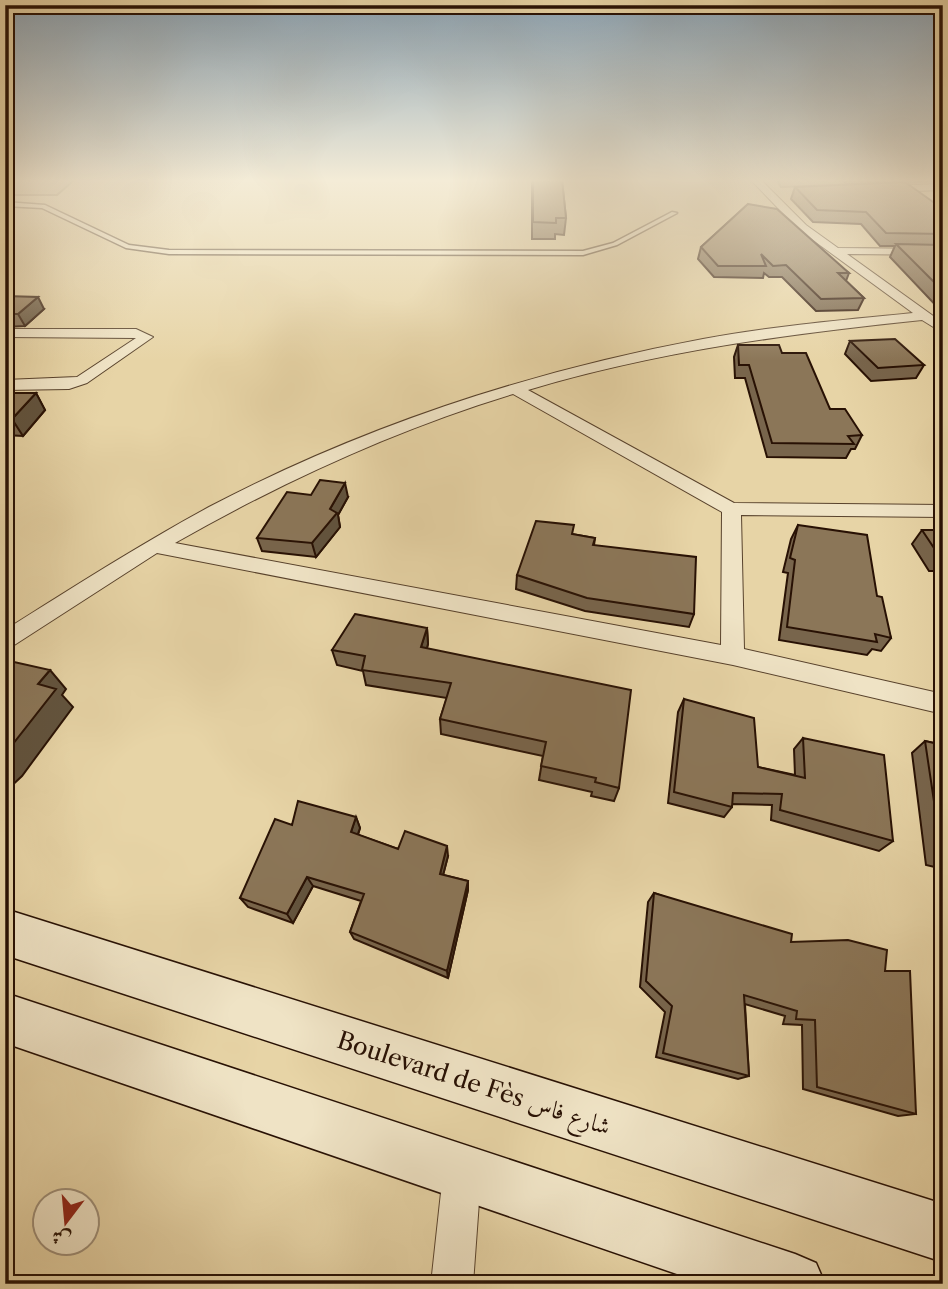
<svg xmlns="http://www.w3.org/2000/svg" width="948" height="1289" font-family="'Libre Caslon Text',Amiri,serif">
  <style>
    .green { fill: #c7b38a; stroke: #786247; stroke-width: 2 }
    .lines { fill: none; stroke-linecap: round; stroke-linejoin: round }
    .lane-casing { stroke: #58422c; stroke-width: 3 }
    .street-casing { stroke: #58422c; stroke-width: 2 }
    .secondary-casing { stroke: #281104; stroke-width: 3 }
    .lane { fill: #efe3c5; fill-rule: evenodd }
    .street { fill: #efe3c5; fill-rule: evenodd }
    .secondary { fill: #efe3c5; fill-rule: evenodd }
    .wall { fill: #78654c; stroke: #281104; stroke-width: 2 }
    .shaded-wall { fill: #61533e; stroke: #281104; stroke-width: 2 }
    .building { fill: #8b7658; stroke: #281104; stroke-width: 2 }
    .labels { text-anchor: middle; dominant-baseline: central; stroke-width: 5; stroke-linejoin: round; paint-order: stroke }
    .near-street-label { font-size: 24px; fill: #281104; stroke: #efe3c5 }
  </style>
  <rect width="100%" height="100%" fill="#e7d4a6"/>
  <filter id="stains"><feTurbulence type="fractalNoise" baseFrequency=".00286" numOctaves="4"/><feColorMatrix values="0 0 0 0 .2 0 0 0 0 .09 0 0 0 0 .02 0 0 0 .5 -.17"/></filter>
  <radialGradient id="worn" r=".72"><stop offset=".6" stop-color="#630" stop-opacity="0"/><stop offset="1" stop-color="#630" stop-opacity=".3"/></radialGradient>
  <path class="green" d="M5 180H74L57 195H5Z
    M777 180H943V181L781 187Z"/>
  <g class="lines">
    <defs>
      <path id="lane" d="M5 202 45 205 129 245 169 250 583 251 613 243 672 212 677 213 617 245 583 255 169 254 126 248 42 208 5 206Z"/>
      <path id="street" d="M751 180H761L806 225 838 248 943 249V255L847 254 943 323V333L922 320C788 334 658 351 528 390L734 503 943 505V517L741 515 744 649 943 694V714L733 665 157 553 5 651V630C72 588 139 545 209 507 363 426 532 371 703 339 772 326 843 320 913 313L798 229ZM513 394 722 512 721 645 175 543C282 482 395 430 513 394Z
        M943 184V190L883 192 878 189 883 186Z
        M5 329H136L153 337 87 383 69 389 5 390V380L77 377 136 338 5 337Z
        M462 1155 476 1160 481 1174 473 1284H431L443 1174 448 1160Z"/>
      <path id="secondary" d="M5 909 943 1204V1262L5 955Z
        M5 993 795 1254 816 1263 825 1284H706L5 1043Z"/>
    </defs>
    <use href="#lane" class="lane-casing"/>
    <use href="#street" class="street-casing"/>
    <use href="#secondary" class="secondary-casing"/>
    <use href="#lane" class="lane"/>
    <use href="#street" class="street"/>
    <use href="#secondary" class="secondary"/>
  </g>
  <path class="wall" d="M532 180H562L566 218 564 235 555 234V239H532Z
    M842 180H885L884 183 847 184Z
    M795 187 943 209V313L890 257 895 246H880L861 224 813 222 791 199Z
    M748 204 849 273 846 281 864 298 858 310 816 311 782 277H769L764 273 763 278 714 277 698 259 701 247Z
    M5 296 44 309 25 326 5 327Z
    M850 341 924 365 916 378 871 381 845 354Z
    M738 345 782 353 830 409 862 435 855 449H851L846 458 767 457 745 378H735L734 357Z
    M5 393H36L45 410 23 436 5 435Z
    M311 495 348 497 338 515 340 527 316 557 262 551 257 538Z
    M798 525 877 596 891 638 881 651 872 649 867 655 779 640 788 573 783 572 791 539Z
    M922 530H943V571H929L912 544Z
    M572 534 595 538 594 545 694 614 689 627 585 611 516 589 517 575Z
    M427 628 428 644 427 648 619 788 614 801 591 796 592 792 539 780 543 756 441 734 440 719 447 698 366 685 363 671 337 665 332 650Z
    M684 699 758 767 795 775 794 749 803 738 893 841 879 851 771 820 772 805 732 804V807L724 817 668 803 678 712Z
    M925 741 943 745V869L926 865 912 753Z
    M356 817 360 828 358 835 398 849 448 856 443 875 468 881V890L448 978 354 939 350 932 361 901 313 886 293 923 248 907 240 898 292 825Z
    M654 893 791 942 885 971 916 1114 898 1116 803 1089 802 1025 783 1024 785 1016 745 1004 749 1076 738 1079 656 1057 665 1012 640 987 648 902Z
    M943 972V1008L935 975Z"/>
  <path class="shaded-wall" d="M38 297 44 309 25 326 18 314Z
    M5 330 11 340 5 345Z
    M36 393 45 410 23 436 12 419Z
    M345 483 348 497 338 515 340 527 316 557 312 543 330 509Z
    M427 628 428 644 423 663 421 647Z
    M50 670 66 689 62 695 73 707 22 776 5 792V754L38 684Z
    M356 817 360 828 355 842 351 832Z
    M447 846 448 856 441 883 440 874Z
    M307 877 313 886 293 923 287 914Z
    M468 881V890L448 978 447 971Z"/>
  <path class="building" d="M533 180H562L566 218H556V223L533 222Z
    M905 182 943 209V234L886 233 866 212 817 210 795 187Z
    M748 204 777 209 849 273H838L864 298 821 299 786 265 773 266 761 254 766 266H718L701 247Z
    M896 244 943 245V291Z
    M5 296 38 297 18 314H5Z
    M895 339 924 365 878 368 850 341Z
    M738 345H779L782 353H806L830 409H845L862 435 848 436 854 444 772 443 749 365H739Z
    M5 393H36L12 419 5 418Z
    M320 480 345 483 330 509 337 513 312 543 257 538 287 492 311 495Z
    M536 521 574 525 572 534 595 538 593 545 696 557 694 614 587 598 517 575Z
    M798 525 867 535 877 596 882 597 891 638 875 634 877 642 787 627 795 560 790 558Z
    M922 530H943V557H940Z
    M355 614 427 628 421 647 631 690 619 788 595 782 596 778 541 766 546 742 440 719 451 683 362 670 365 656 332 650Z
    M5 660 50 670 38 684 56 689 5 754Z
    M684 699 754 718 758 767 805 778 803 738 884 755 893 841 780 810 782 794 733 793 732 807 674 792Z
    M925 741 943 745V856L942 855Z
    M298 801 356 817 351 832 398 849 405 831 447 846 440 874 468 881 447 971 350 932 364 894 307 877 287 914 240 898 275 819 292 825Z
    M654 893 792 934 791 942 848 940 887 950 885 971H910L916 1114 817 1087 815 1020 796 1019 797 1011 744 995 749 1076 663 1053 672 1006 646 981Z"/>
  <linearGradient id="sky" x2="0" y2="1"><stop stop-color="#8da6b8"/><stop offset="0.5" stop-color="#f4ecd7"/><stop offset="1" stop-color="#f4ecd7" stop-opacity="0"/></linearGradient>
  <rect width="948" height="361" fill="url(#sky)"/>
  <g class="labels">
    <g class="near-street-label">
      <text transform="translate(474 1083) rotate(18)">Boulevard de Fès شارع فاس</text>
    </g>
  </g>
  <rect width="948" height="1289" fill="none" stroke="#e7d4a6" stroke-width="28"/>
  <rect x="7" y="7" width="934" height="1275" fill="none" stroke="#281104" stroke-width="3.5"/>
  <rect x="14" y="14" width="920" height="1261" fill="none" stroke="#281104" stroke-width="2"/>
  <g transform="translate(66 1222) rotate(196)"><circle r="33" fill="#efe3c5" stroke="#9f8f78" stroke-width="2"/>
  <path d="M0-5L12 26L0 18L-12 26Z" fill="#8f2418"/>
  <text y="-10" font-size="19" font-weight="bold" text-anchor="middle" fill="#281104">ش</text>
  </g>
  <rect width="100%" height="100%" filter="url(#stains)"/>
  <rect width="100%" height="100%" fill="url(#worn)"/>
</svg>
